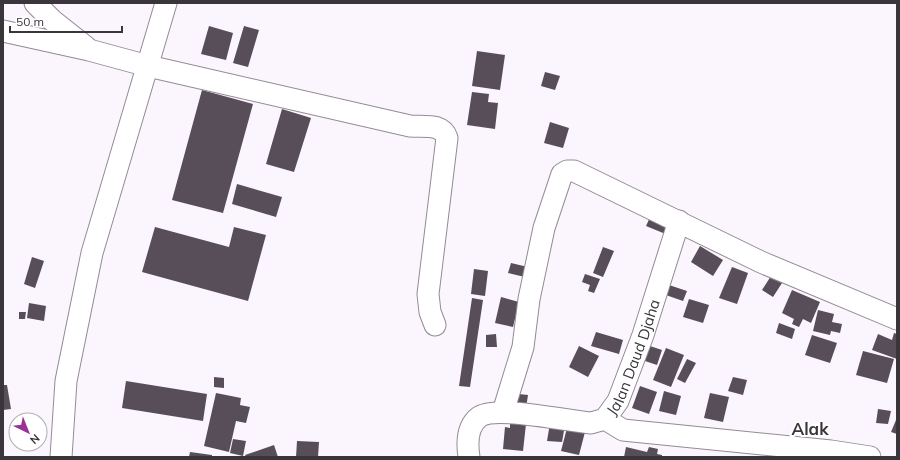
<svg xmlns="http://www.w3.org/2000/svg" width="900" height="460" font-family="Mulish,sans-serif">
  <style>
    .building { fill: #574e59 }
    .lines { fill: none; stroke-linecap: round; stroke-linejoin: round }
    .minor-casing { stroke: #948a97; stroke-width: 23 }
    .minor { stroke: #fff; stroke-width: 21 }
    .labels { text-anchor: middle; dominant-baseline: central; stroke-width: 4; stroke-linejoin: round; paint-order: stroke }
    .street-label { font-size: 15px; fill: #39353a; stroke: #fff }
    .quarter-label { font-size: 17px; font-weight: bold; fill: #39353a; stroke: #fff }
  </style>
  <rect width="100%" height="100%" fill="#fbf5fd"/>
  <path class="building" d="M209 26 233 33 226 60 201 54Z
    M244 26 259 30 248 67 233 63Z
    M477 51 505 55 500 90 472 86Z
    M545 72 560 76 555 90 541 86Z
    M202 90 253 104 223 213 172 200Z
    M472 92 489 94 488 102 498 103 495 129 467 125Z
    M282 109 311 118 294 172 266 164Z
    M550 122 569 128 563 148 544 143Z
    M237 184 282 197 276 217 232 204Z
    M652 213 673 223 668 235 646 226Z
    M155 227 229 247 234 227 266 235 248 301 142 272Z
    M700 246 723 260 713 276 691 262Z
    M603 247 614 251 603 277 593 273Z
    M32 257 44 261 35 288 24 284Z
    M511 263 532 268 529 278 508 273Z
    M732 267 748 273 737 304 719 298Z
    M474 269 488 271 485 296 471 294Z
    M585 274 600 279 594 293 588 291 590 285 582 282Z
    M771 276 782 283 773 297 762 290Z
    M666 284 687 291 683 301 663 294Z
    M792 290 820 302 811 323 803 319 799 327 792 324 794 319 782 313Z
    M501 297 519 302 513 327 495 323Z
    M472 298 483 300 470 387 459 386Z
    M689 299 709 305 703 323 683 317Z
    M29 303 46 306 44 321 27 318Z
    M818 310 834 314 832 322 842 324 840 333 831 331 830 335 813 331Z
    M19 312H26L25 319H19Z
    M779 323 795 329 792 339 776 333Z
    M596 332 623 340 619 354 591 346Z
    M894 333 897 334V359L872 350 878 334 892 340Z
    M496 334 497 347H486V335Z
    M812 335 837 343 830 363 805 355Z
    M641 343 662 350 657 365 636 358Z
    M579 346 599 356 588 377 569 367Z
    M666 348 684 355 671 387 653 380Z
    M863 351 894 359 887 383 856 375Z
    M687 359 696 363 685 383 677 379Z
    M214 377 224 378V388L214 387Z
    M733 377 747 380 743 395 728 391Z
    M126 381 207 394 203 421 122 408Z
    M3 385H7L11 409 3 410Z
    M640 386 657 392 649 414 632 408Z
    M664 391 681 396 676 415 659 411Z
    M216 393 241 398 240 405 250 407 246 423 236 421 229 452 204 446Z
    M510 393 528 395 526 408 509 406Z
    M710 393 729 397 723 422 704 418Z
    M878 409 891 411 888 424 876 423Z
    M896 420H897V434L891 432Z
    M510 423 526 424 523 451 503 449 505 427 510 428Z
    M550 423 565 425 562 442 547 441Z
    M567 428 585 432 579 455 561 451Z
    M233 439 246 441 243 456 230 453Z
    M297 441 319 442 318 457H296Z
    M274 445 278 457H246L245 455Z
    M626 447 647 452 649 447 658 449 657 454 662 455V457H624Z
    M190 452 212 455V457H189Z"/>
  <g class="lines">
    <defs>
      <g id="minor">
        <path d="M35 3 52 20 86 47"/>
        <path d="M3 31 89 50 148 66 410 126C425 127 442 123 447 138L428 294 430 312 435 325"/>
        <path d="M503 412 523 347 529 299 544 228 562 174 567 171H574L761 262 897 319"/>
        <path d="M605 419 623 430 831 451 870 457"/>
        <path d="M61 457 66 381 92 253 166 3"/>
        <path id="s1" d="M469 457C467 444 466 427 479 417 495 405 568 421 591 423L605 419 618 401 643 335 679 221"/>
      </g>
    </defs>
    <use href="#minor" class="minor-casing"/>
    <use href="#minor" class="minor"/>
  </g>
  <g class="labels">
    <g class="street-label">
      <text stroke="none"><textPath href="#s1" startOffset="240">Jalan Daud Djaha</textPath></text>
    </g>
    <g class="quarter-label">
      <text x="810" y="428">Alak</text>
    </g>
  </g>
  <rect width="900" height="460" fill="none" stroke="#39353a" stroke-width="8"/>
  <g transform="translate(28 432) rotate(137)"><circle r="19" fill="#ffffff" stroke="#b0aeb0"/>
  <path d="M0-3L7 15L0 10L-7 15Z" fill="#9a3194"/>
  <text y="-6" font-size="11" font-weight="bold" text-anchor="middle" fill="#39353a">N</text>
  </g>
  <path d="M10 26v6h112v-6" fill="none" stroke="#39353a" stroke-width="2"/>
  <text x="16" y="26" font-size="12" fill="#39353a" stroke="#ffffff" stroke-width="3" paint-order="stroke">50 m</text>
</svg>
